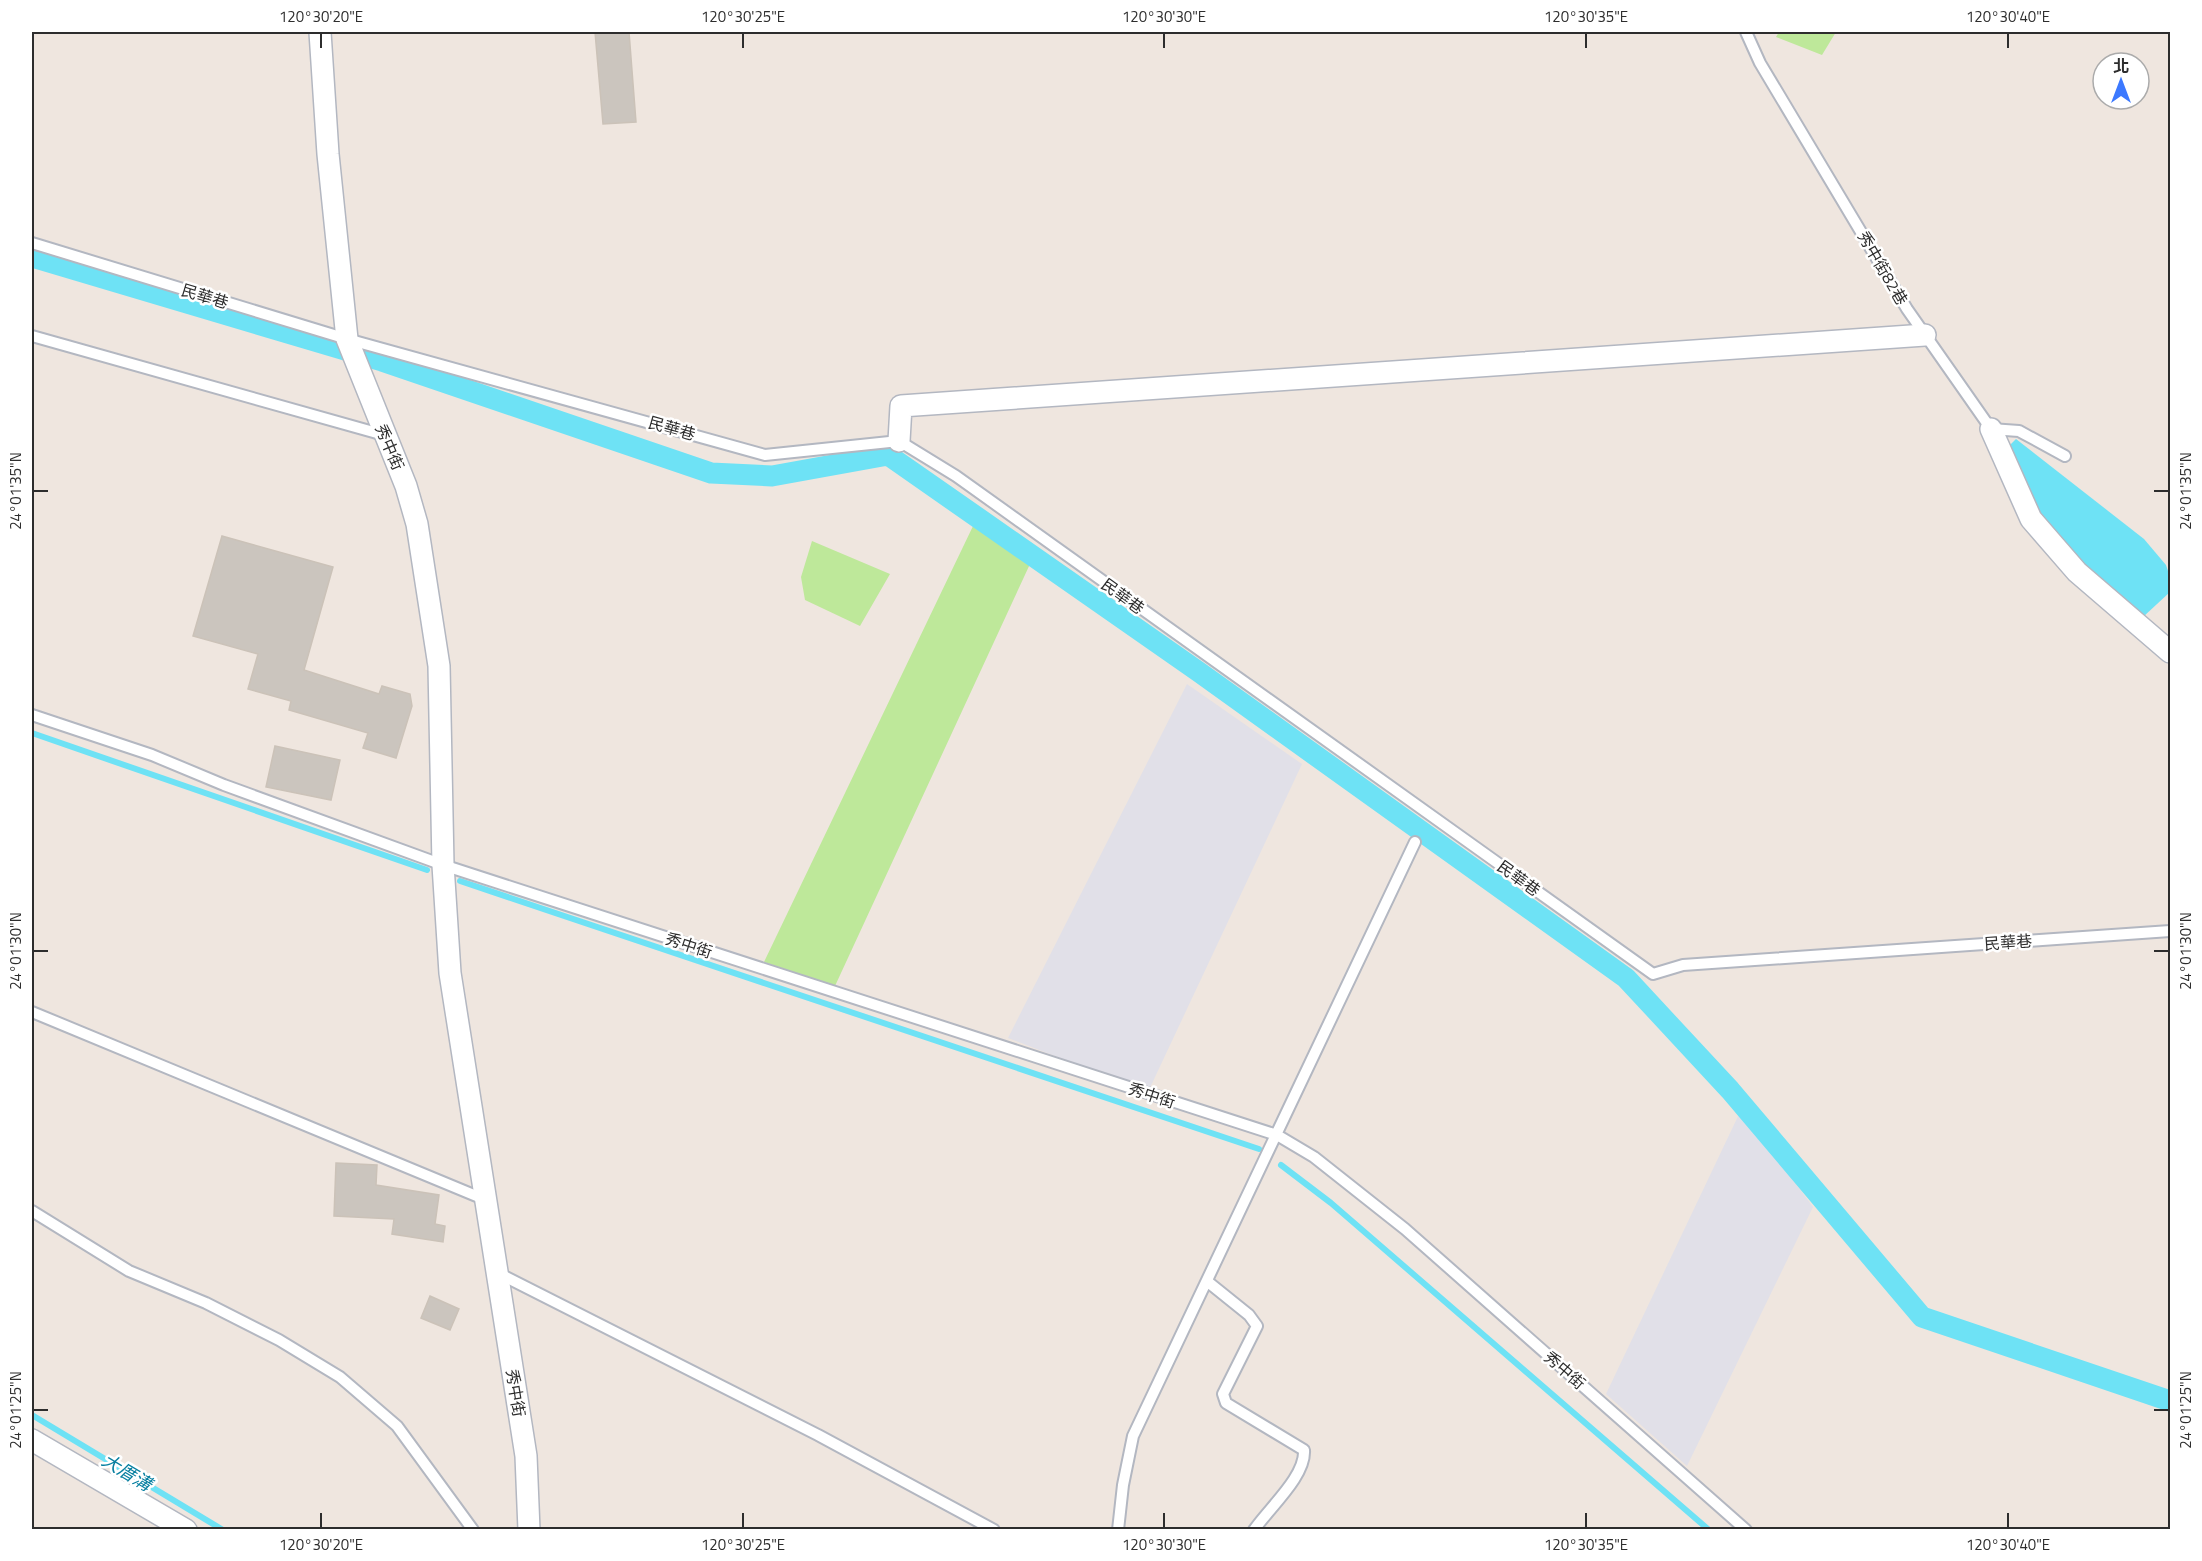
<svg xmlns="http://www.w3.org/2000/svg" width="2202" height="1561" font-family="'Titillium Web','Noto Sans TC',sans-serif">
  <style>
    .industrial { fill: #e1e0e8 }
    .green { fill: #bee89a }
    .water { fill: #6ee2f5 }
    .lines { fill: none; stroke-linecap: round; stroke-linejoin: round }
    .stream { stroke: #6ee2f5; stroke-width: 6 }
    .canal { stroke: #6ee2f5; stroke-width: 21 }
    .building { fill: #cbc5be; stroke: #cbc2b8; stroke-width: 1.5 }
    .lane-casing { stroke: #b3b7c1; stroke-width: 14 }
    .street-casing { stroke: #b3b7c1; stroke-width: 24 }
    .lane { stroke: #fff; stroke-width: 10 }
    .street { stroke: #fff; stroke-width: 21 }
    .ticks { fill: none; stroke: #2d2d2d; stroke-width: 2 }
    .labels { text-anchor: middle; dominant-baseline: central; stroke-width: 5; stroke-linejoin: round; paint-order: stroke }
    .street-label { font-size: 16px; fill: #2d2d2d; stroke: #fff }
    .water-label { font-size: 18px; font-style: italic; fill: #077fa0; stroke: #fff }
    .neatline { fill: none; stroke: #2d2d2d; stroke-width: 2 }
    .ticks-label { font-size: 15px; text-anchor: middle; fill: #2d2d2d }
  </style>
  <rect width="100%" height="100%" fill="#efe6df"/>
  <path class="industrial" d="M1187 684 1302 764 1148 1092 1008 1038Z
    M1741 1110 1813 1207 1687 1466 1606 1394Z"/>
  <path class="green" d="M1779 32H1836L1822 55 1776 37Z
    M974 524 1030 564 835 986 764 962Z
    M812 541 890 574 860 626 805 600 801 577Z"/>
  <path class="water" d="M2016 439 2144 539 2166 565 2170 577V592L2143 617 2074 554 2037 511 2008 447Z"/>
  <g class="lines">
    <path class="stream" d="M32 733 427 870
      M460 881 1259 1149
      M1281 1165 1331 1203 1709 1530
      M32 1415 223 1530"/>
    <path class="canal" d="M32 257 382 361 711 473 772 476 888 455 1199 672 1626 978 1730 1090 1922 1317 2170 1401"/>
  </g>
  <path class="building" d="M595 32H629L636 122 603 124Z
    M222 536 333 567 304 670 379 694 382 686 410 694 412 706 396 758 363 748 368 733 289 710 291 701 248 689 258 654 193 636Z
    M275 746 340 760 331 800 266 787Z
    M336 1163 377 1165 376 1185 439 1195 435 1224 445 1226 443 1242 392 1234 394 1219 334 1216Z
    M430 1296 459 1309 450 1330 421 1318Z"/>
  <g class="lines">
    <defs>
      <path id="lane" d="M1746 32 1760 63 1907 309 1991 429 2019 431 2065 456
        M32 243 347 339 765 455 899 441 956 476 1653 974 1683 965 2170 931
        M32 336 384 435
        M32 715 152 755 224 785 443 865 1277 1135 1314 1157 1405 1229 1746 1530
        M32 1012 486 1200
        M32 1211 129 1271 206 1303 279 1340 340 1377 397 1426 473 1530
        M498 1277 500 1274 818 1435 994 1530
        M1208 1282 1249 1315 1257 1326 1223 1394 1226 1403 1304 1450C1306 1476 1269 1508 1254 1530
        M1118 1530 1123 1485 1133 1436 1415 842"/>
      <path id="street" d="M320 32 328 154 347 339 406 486 417 524 439 666 443 865 450 973 526 1456 529 1530
        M1991 429 2031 519 2077 572 2170 652
        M899 441 901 406 1925 335
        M32 1440 186 1530"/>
    </defs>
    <use href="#lane" class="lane-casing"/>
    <use href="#street" class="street-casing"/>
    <use href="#lane" class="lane"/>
    <use href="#street" class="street"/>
  </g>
  <path class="ticks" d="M321 33V48M743 33V48M1164 33V48M1586 33V48M2008 33V48M33 491H48M2154 491H2169M33 951H48M2154 951H2169M33 1410H48M2154 1410H2169M321 1513V1528M743 1513V1528M1164 1513V1528M1586 1513V1528M2008 1513V1528"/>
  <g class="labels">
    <g class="street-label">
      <text transform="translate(1883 268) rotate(60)">秀中街82巷</text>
      <text transform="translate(205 296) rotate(17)">民華巷</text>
      <text transform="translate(672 428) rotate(16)">民華巷</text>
      <text transform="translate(390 447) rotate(67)">秀中街</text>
      <text transform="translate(1123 596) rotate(36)">民華巷</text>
      <text transform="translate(1519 878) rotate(36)">民華巷</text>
      <text transform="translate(2008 942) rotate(-4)">民華巷</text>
      <text transform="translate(689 945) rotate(18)">秀中街</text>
      <text transform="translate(1152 1095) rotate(18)">秀中街</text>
      <text transform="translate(1565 1370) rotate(41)">秀中街</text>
      <text transform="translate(516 1393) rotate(81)">秀中街</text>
    </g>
    <g class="water-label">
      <text transform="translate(127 1472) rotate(31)">大厝溝</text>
    </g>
  </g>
  <rect width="2202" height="1561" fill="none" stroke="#ffffff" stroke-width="66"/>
  <g transform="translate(2121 81)"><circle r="28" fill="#ffffff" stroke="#ababab" stroke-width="1.5"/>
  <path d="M0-4.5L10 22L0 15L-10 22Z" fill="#3c79ff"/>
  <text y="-9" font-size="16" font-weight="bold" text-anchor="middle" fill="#2d2d2d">北</text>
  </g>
  <rect x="33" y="33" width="2136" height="1495" class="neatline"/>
  <g class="ticks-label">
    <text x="321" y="22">120°30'20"E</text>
    <text x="743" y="22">120°30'25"E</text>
    <text x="1164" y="22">120°30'30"E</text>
    <text x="1586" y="22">120°30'35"E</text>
    <text x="2008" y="22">120°30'40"E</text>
    <text transform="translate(16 491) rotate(-90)" y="5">24°01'35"N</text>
    <text transform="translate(2186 491) rotate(-90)" y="5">24°01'35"N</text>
    <text transform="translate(16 951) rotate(-90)" y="5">24°01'30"N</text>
    <text transform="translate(2186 951) rotate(-90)" y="5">24°01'30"N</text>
    <text transform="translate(16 1410) rotate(-90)" y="5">24°01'25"N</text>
    <text transform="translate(2186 1410) rotate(-90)" y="5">24°01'25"N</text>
    <text x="321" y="1550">120°30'20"E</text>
    <text x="743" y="1550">120°30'25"E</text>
    <text x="1164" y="1550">120°30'30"E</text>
    <text x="1586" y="1550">120°30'35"E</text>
    <text x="2008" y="1550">120°30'40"E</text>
  </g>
</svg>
